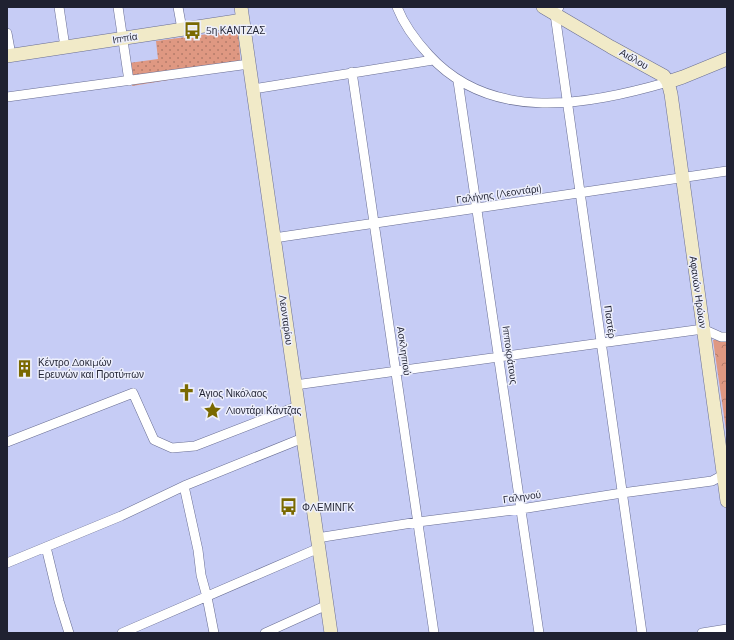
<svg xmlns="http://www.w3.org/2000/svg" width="734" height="640" font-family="Montserrat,sans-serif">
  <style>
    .grass { fill: url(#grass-dots) }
    .park { fill: url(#park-crowns) }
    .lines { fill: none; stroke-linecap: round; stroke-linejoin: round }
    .street-casing { stroke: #696e93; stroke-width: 10 }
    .secondary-casing { stroke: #696e93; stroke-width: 14 }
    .street { stroke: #fff; stroke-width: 9 }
    .secondary { stroke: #f1eac8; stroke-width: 13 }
    .labels { text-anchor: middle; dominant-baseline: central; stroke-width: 3; stroke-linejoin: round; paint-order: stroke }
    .poi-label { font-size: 10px; fill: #1f2131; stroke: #edeffc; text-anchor: start }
    .street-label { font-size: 10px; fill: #1f2131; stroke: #edeffc }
  </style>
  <defs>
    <pattern id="grass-dots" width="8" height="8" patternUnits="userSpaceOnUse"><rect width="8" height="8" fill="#df9882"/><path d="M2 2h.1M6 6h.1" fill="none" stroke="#b47c6b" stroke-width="1.8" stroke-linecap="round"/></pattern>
    <pattern id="park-crowns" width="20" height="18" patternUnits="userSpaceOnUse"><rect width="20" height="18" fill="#df9882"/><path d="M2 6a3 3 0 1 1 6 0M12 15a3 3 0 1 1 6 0" fill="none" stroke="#b47c6b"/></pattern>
  </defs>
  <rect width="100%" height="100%" fill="#c6ccf5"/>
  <path class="grass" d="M238 30 241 68 132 86 129 63 158 59 156 41Z"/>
  <path class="park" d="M727 339V437L713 340Z"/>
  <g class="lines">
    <defs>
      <path id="street" d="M59 7 65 47
        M118 7 129 81
        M178 7 182 29
        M397 7C404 25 416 41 429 55 492 124 588 105 668 82
        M559 7 555 14 642 633
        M7 33 11 55
        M352 72 434 633
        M458 81 539 633
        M253 89 433 60
        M7 97 249 64
        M274 238 727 171
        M295 385 703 329 721 337H727
        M7 442 133 393 154 440 172 448 195 446 298 406
        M184 486 198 550 201 575 207 597 214 633
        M317 538 418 522 521 509 622 493 712 481 727 473
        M46 547 59 601 69 633
        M7 563 121 516 184 486 303 438
        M122 633 319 548
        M265 633 327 605
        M702 633 727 629"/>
      <path id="secondary" d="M241 7 331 633
        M543 7 611 47 664 76 668 82 671 94 727 501
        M7 56 243 20
        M668 82 683 77 727 59"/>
    </defs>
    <use href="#street" class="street-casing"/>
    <use href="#secondary" class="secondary-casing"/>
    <use href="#street" class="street"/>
    <use href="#secondary" class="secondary"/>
  </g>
  <defs>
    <symbol id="bus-bare" viewBox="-9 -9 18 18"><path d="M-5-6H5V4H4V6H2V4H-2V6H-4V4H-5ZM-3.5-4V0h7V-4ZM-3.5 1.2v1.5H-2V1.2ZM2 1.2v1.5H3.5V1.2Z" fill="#7a6900" stroke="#edeffc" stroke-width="2.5" paint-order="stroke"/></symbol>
    <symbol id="building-bare" viewBox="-9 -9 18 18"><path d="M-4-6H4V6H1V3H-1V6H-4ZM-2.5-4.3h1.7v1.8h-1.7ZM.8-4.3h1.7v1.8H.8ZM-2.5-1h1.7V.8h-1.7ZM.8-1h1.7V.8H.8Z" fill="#7a6900" stroke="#edeffc" stroke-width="2.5" paint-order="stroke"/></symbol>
    <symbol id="church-bare" viewBox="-9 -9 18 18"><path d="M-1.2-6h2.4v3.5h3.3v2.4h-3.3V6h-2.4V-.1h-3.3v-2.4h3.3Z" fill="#7a6900" stroke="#edeffc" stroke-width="2.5" paint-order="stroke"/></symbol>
    <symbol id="sight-bare" viewBox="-9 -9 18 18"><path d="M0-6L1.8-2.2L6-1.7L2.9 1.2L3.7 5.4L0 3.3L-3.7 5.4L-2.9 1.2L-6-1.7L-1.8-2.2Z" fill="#7a6900" stroke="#edeffc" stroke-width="2.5" paint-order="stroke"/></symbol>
  </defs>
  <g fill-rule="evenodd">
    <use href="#bus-bare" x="180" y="18" width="25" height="25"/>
    <use href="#building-bare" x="12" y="356" width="25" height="25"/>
    <use href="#church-bare" x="174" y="380" width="25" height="25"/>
    <use href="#sight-bare" x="200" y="398" width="25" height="25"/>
    <use href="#bus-bare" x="276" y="494" width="25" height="25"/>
  </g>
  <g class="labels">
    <g class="poi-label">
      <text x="206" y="30">5η ΚΑΝΤΖΑΣ</text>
      <text x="38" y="362">Κέντρο Δοκιμών<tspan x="38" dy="12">Ερευνών και Προτύπων</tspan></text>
      <text x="199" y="393">Άγιος Νικόλαος</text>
      <text x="226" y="410">Λιοντάρι Κάντζας</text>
      <text x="302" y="507">ΦΛΕΜΙΝΓΚ</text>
    </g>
    <g class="street-label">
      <text transform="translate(125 38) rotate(-9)">Ιππία</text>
      <text transform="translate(634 59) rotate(29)">Αιόλου</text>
      <text transform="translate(499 194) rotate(-8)">Γαλήνης (Λεοντάρι)</text>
      <text transform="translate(698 292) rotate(82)">Αφανών Ηρώων</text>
      <text transform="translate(286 320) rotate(82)">Λεονταρίου</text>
      <text transform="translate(610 322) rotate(82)">Παστέρ</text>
      <text transform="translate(404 351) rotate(82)">Ασκληπιού</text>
      <text transform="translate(510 355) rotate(82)">Ιπποκράτους</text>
      <text transform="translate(522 497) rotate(-8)">Γαληνού</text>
    </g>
  </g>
  <rect width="734" height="640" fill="none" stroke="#1f2131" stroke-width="16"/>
</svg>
